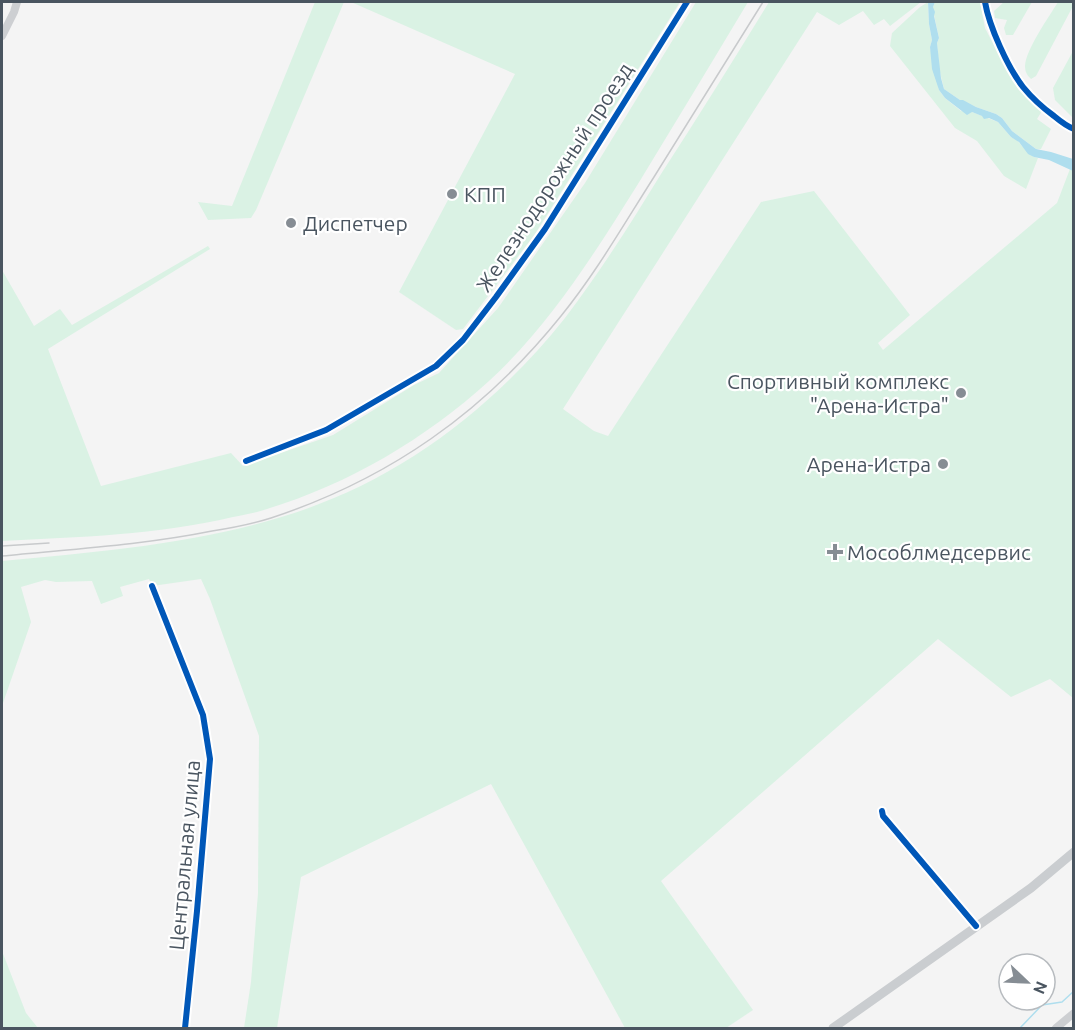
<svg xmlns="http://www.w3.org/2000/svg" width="1075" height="1030" font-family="Ubuntu,sans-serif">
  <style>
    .green { fill: #daf2e4 }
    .water { fill: #afdeee }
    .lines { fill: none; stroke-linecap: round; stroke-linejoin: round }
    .stream { stroke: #afdeee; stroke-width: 1.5 }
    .minor { stroke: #cdcfd2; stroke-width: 8 }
    .major { stroke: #cacdd0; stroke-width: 9 }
    .rail { stroke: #c8cacc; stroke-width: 1.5 }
    .cycleway-casing { stroke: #fff; stroke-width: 10 }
    .cycleway { stroke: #0057b8; stroke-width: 6 }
    .poi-dot { fill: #868d94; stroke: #fff; stroke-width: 2 }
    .labels { text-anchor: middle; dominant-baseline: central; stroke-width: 4.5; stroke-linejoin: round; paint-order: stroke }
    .street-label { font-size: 21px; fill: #4a5560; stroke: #fff }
    .poi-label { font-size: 21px; fill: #4a5560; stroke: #fff; text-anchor: start }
  </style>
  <rect width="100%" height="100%" fill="#f4f4f4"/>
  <path class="green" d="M315 2H344L256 210 251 218 208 220 198 202 232 206Z
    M351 2H680L535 234 463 329 456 330 399 292 515 74Z
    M696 2H748C712 62 675 123 638 184 594 254 550 325 489 381 425 439 349 484 267 509 256 513 244 515 233 517 157 535 79 537 2 541V270L34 326 60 309 72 325 208 246 210 249 48 349 101 486 231 453 243 466 333 435 414 385 439 373 498 308 585 183Z
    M769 2H921L890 26 884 19 874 25 863 11 839 25 817 12 563 409 594 431 608 436 761 202 814 191 910 315 878 343 883 350 1057 203 1073 161V698L1050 679 1011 697 938 639 661 881 753 1010 726 1028H625L491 784 301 877 277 1028H244L251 982 258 893 259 736 210 599 201 579 152 586 149 579 120 587 123 596 101 604 92 581 56 582 45 580 21 587 31 622 2 706V561C94 552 188 545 278 518 393 485 491 411 565 318 600 272 631 223 661 174 698 117 734 59 769 2Z
    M928 2 929 24 932 40 930 47 939 90 945 98 961 111 972 112 998 122 1011 137 1017 140 1022 146 1034 157 1038 158 1026 189 1004 176 977 141 955 128 890 46 892 33 920 7Z
    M935 2H980L985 28 1002 61 1019 90 1042 111 1037 119 1051 129 1041 149H1036L1012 131 1002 118 996 114 976 107 970 104 960 100 944 89 939 68 937 43 939 38 934 15 933 7Z
    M1004 2H1032L1013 35H1006L1004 28 1007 20 995 18 994 11Z
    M1058 2H1073V6L1036 76 1031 79C1027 75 1025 72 1025 66 1026 49 1049 17 1058 2Z
    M1073 51 1074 118H1073L1055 100 1053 88Z
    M2 951 26 1013 38 1028H2Z"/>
  <path class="water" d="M928 2H935L933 7 935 12 934 16 939 38 937 43 941 78 944 89 960 100H963L976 107 996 114 1002 118 1012 131 1036 149 1051 152 1073 159V171L1049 160 1034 157 1028 154 1019 142 1011 137 998 122 989 118 984 119 982 116 972 112 967 115 945 98 939 90 932 69 930 47 932 40 929 24Z"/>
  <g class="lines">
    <path class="stream" d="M1020 1028 1042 1005 1062 1002 1074 991"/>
    <path class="minor" d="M985 2C989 26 1008 68 1023 87 1032 98 1043 108 1054 116 1060 121 1066 126 1074 129
      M2 36 14 12 17 2
      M246 461 326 430 436 366 463 340 496 297 545 229 687 2
      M152 586 203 715 210 759 197 911 185 1028
      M882 811 883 816 976 926
      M1056 1028 1074 1013"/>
    <path class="major" d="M833 1028 1031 888 1074 852"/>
    <path class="rail" d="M2 546 49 543
      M2 556C72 549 143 545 212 531 232 528 252 524 271 518 389 479 483 413 561 316 596 273 624 224 654 177 690 119 727 60 763 2"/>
    <defs>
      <path id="cycleway" d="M985 2C989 26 1008 68 1023 87 1032 98 1043 108 1054 116 1060 121 1066 126 1074 129
        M246 461 326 430 436 366 463 340 496 297 545 229 687 2
        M152 586 203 715 210 759 197 911 185 1028
        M882 811 883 816 976 926"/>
    </defs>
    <use href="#cycleway" class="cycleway-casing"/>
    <use href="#cycleway" class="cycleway"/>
  </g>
  <g class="poi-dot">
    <circle cx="452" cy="194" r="6"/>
    <circle cx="291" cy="223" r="6"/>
    <circle cx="961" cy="393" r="6"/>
    <circle cx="943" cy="464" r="6"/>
    <path d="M832 543h6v6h6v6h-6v6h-6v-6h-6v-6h6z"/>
  </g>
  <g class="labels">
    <g class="street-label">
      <text transform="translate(554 177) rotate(-57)">Железнодорожный проезд</text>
      <text transform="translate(184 855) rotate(-85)">Центральная улица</text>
    </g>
    <g class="poi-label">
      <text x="464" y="194">КПП</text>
      <text x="303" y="223">Диспетчер</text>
      <text x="949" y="381" text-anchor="end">Спортивный комплекс<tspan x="949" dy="24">"Арена-Истра"</tspan></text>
      <text x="931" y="464" text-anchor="end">Арена-Истра</text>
      <text x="847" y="552">Мособлмедсервис</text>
    </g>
  </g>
  <rect width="1075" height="1030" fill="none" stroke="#4a5560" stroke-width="6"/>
  <g transform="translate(1027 982) rotate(113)"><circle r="28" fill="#ffffff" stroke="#b7bbbf" stroke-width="1.5"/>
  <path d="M0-4.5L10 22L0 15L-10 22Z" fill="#868d94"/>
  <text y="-9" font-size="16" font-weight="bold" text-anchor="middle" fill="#4a5560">N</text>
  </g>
</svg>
